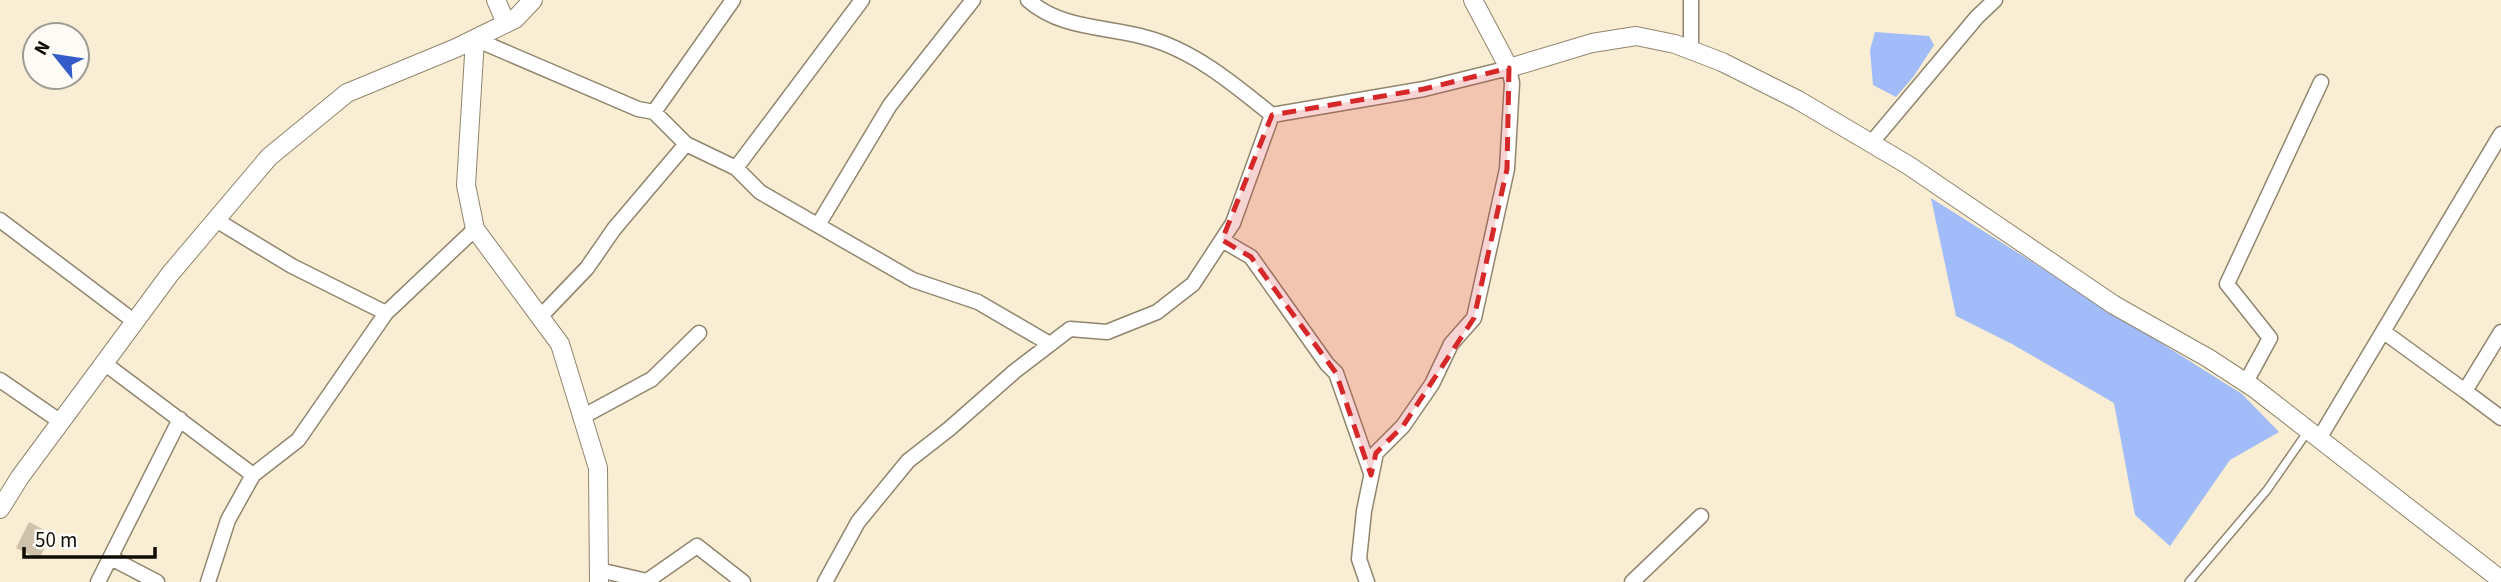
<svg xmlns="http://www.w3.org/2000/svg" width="2501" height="582" font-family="'Source Sans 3',sans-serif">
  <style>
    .water { fill: #a1bcf8 }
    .building { fill: #cec3aa }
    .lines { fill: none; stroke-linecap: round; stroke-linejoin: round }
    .service-casing { stroke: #90856e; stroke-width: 10 }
    .minor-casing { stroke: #90856e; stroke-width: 17 }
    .tertiary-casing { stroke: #90856e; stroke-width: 20 }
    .service { stroke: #fff; stroke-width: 7 }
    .minor { stroke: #fff; stroke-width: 14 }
    .tertiary { stroke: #fff; stroke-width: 18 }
    .marked { fill: #d62828; fill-opacity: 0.2; stroke: #d62828; stroke-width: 5; stroke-dasharray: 14 9; stroke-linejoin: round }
  </style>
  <rect width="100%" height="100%" fill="#f9edd3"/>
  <path class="water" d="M1875 32 1929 36 1934 45 1914 76 1896 97 1873 85 1870 50Z
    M1931 198 2242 394 2279 432 2230 460 2170 546 2135 515 2114 403 2012 344 1956 316Z"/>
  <path class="building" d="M29 522 52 534 39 559 16 548Z"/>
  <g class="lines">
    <defs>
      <path id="service" d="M2189 582 2267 490 2308 431"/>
      <path id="minor" d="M1028 0C1061 29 1104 26 1144 37 1192 49 1234 84 1272 115L1424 89 1509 68 1512 83 1507 169 1474 318 1451 344 1432 384 1403 426 1376 453 1364 511 1359 559 1367 582
        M1691 0V50
        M475 39 638 109 654 112 686 144 736 168 760 192 913 280 978 302 1050 344
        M654 112 733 0
        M1872 142 1977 17 1995 0
        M736 168 862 0
        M0 220 135 322
        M216 220 292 266 386 313
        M818 225 890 105 973 0
        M1222 240 1251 257 1327 364 1336 373 1371 473
        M540 317 587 268 614 229 686 144
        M2384 332 2465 391
        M2501 332 2465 391 2501 418
        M104 363 253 475
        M0 380 61 422
        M2246 382 2270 338 2227 284 2321 82
        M582 417 652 379 699 333
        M2320 437 2501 134
        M111 558 157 582
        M599 570 647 581 697 546 743 582
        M98 582 180 419
        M208 582 228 520 253 475 298 440 386 313 475 229
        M825 582 858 522 908 461 949 429 1015 371 1070 329 1107 332 1157 312 1193 284 1233 223 1272 115
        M1632 582 1701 516"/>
      <path id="tertiary" d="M496 0 506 23
        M1473 0 1509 68 1592 43 1636 36 1675 44 1722 62 1798 100 1908 165 2114 305 2208 358 2254 388 2501 580
        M475 39 466 185 475 229 560 344 598 468 599 582
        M0 509 20 477 170 274 269 157 347 93 456 48 515 19 533 0"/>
    </defs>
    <use href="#service" class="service-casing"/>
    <use href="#minor" class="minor-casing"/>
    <use href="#tertiary" class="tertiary-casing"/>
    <use href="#service" class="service"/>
    <use href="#minor" class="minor"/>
    <use href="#tertiary" class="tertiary"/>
  </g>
  <path class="marked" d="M1509 68 1507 169 1474 318 1403 426 1376 453 1371 475 1336 373 1251 257 1222 240 1272 115 1424 89Z"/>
  <g transform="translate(56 56) rotate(300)"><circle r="33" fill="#fdfbf6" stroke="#9e9b95" stroke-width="2"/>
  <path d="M0-5L12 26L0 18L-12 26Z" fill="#355bcb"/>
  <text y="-10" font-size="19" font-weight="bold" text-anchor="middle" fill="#0f0c04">N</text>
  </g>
  <path d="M24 547v10h131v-10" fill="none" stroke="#0f0c04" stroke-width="3.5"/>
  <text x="35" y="547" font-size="21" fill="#0f0c04" stroke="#fdfbf6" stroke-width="5" paint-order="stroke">50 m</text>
</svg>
